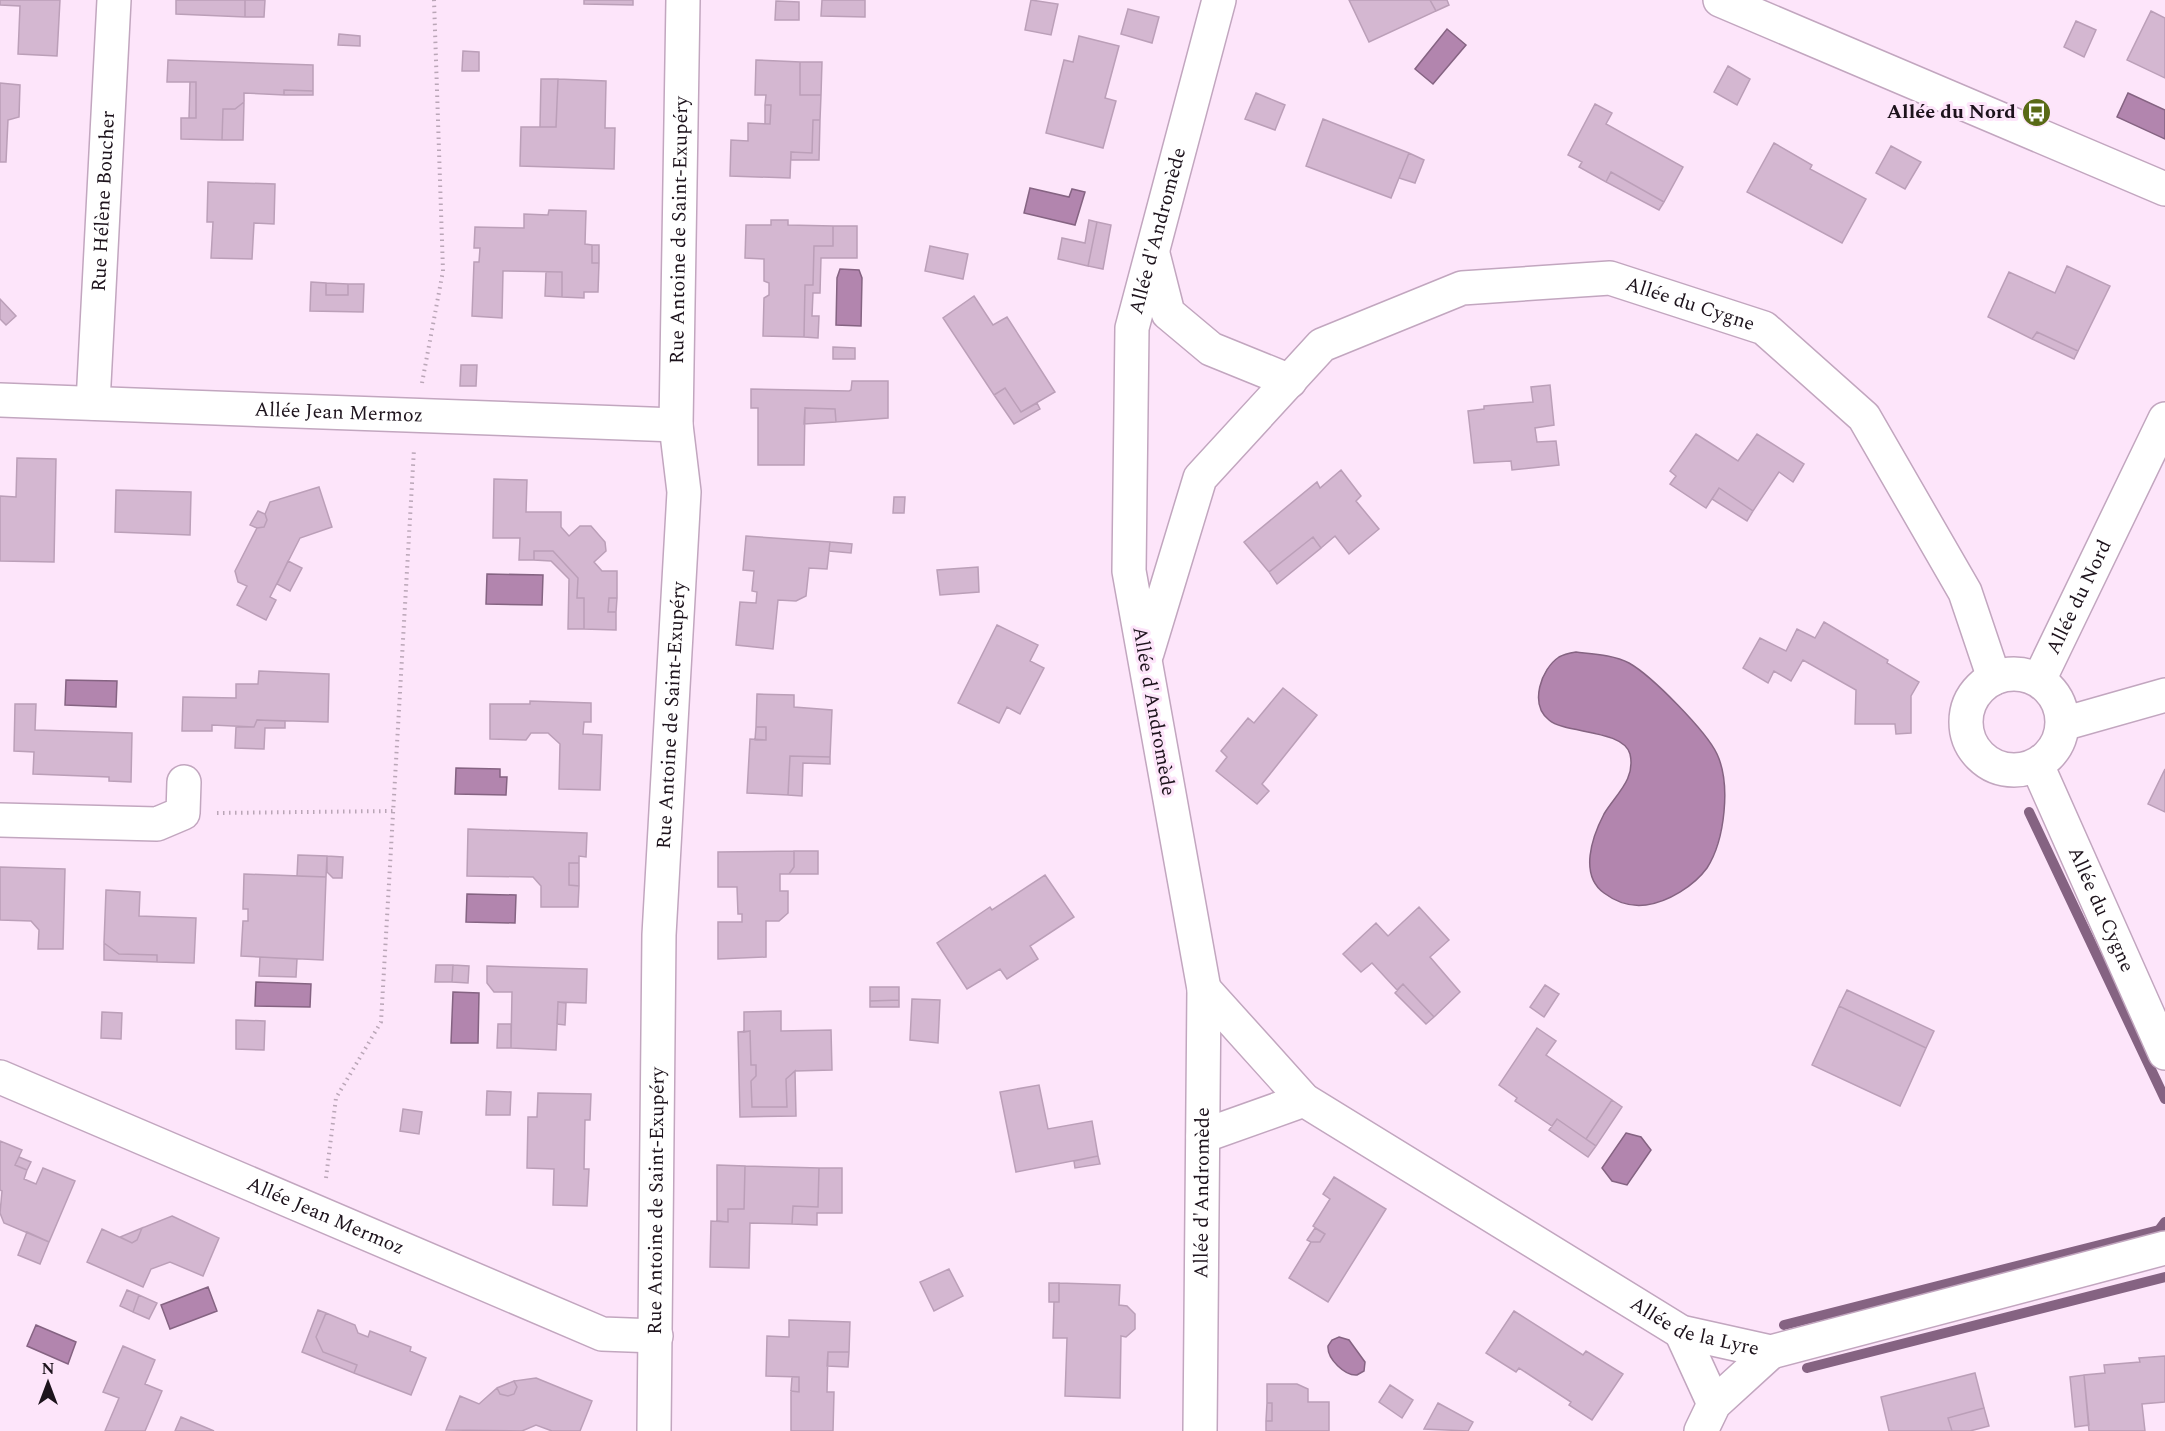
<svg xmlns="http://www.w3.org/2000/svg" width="2165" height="1431" font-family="Spectral,serif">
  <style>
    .water { fill: #b285ae; stroke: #856382; stroke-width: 1.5 }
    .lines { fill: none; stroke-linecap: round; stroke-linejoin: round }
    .stream { stroke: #856382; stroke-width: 10 }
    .building { fill: #d4b7d1; stroke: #bb9fb8; stroke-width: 1.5 }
    .minor-casing { stroke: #c2a6bf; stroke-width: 36 }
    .path { stroke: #baa6b7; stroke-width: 4; stroke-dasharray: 1.5 4.5; stroke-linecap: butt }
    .minor { stroke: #fff; stroke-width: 33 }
    .labels { text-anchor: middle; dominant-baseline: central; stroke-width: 6; stroke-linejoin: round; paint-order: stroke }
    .poi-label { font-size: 20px; font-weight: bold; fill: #1d131c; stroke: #fde5fa; text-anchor: end }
    .street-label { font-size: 20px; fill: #1d131c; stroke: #fde5fa }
  </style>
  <rect width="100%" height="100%" fill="#fde5fa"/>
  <path class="water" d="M1447 29 1466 45 1433 84 1415 69Z
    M2128 93 2165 110V139L2117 117Z
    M1030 188 1069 197 1072 189 1085 192 1075 225 1024 213Z
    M840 269 859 270 862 278 861 326 836 325 837 278Z
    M487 574 543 575 542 605 486 604Z
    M1576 652C1593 654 1614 655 1629 663 1652 676 1706 731 1717 754 1731 784 1725 840 1707 868 1694 886 1668 902 1646 905 1631 907 1616 902 1604 893 1579 875 1592 837 1604 814 1615 795 1636 780 1630 754 1623 729 1565 734 1549 720 1529 704 1541 669 1559 657 1564 654 1570 653 1576 652Z
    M66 680 117 681 116 707 65 705Z
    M456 768 500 769V777H507L506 795 455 794Z
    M467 894 516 895 515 923 466 922Z
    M256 982 311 984 310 1007 255 1006Z
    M453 992 479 993 478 1043H451Z
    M1626 1133 1641 1137 1651 1150 1627 1185 1612 1181 1602 1168Z
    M208 1287 217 1311 170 1329 161 1305Z
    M36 1325 76 1342 68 1364 27 1346Z
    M1339 1337 1349 1340 1365 1362 1364 1371 1357 1375C1345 1376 1327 1359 1328 1346L1332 1340Z"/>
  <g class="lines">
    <path class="stream" d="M2029 812 2165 1099
      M1784 1325 2159 1230 2165 1222
      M1807 1368 2165 1277"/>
  </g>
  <path class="building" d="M0 0H60L57 56 18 54 20 6 0 5Z
    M176 0H245V17L176 14Z
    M245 0H265L264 17H245Z
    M584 0H633V5L584 4Z
    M822 0H865V17L821 16Z
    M1031 0 1058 4 1051 35 1025 30Z
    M1349 0H1430L1436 11 1369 42Z
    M1430 0H1447L1449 5 1436 11Z
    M776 1 799 2V20H775Z
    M1128 9 1159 17 1152 43 1121 34Z
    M2151 11 2165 18V78L2127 60Z
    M2076 21 2096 30 2084 57 2064 47Z
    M339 34 360 36V46L338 45Z
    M1079 36 1119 46 1105 98 1116 101 1103 148 1046 133 1064 60 1073 62Z
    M463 51 479 52V71H462Z
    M168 60 313 65V91L284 90V95L244 93V102L235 109H223L222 140 181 139V118H196V82H167Z
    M756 60 800 62V95H821L820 120H813L812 153 791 152 790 178 730 176 731 140 748 141V123L770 124 771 105H765L766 95H755Z
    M800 62H822L821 95H800Z
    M1728 66 1750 79 1737 105 1714 92Z
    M541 79H558L556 127H540Z
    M558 79 606 81 605 128H615L614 169 520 166 521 127H556Z
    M190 82H196V118H189Z
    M0 83 20 85 19 117 8 120 6 162H0Z
    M284 90 313 91V95H284Z
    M1256 93 1285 105 1275 130 1245 119Z
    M244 102 243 140H222L223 109H235Z
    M1595 104 1612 113 1606 124 1683 167 1664 202 1611 172 1606 182 1579 167 1582 162 1568 155Z
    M765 105H771L770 124H765Z
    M1323 119 1409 153 1391 198 1306 166Z
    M813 120H820L819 160H791V152L812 153Z
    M1774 143 1812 165 1810 169 1866 199 1842 243 1747 192Z
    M1891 146 1921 162 1905 189 1876 173Z
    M1409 153 1424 160 1415 183 1399 178Z
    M1611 172 1664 202 1659 210 1606 182Z
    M208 182 275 184 274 224 254 223 252 259 211 258 213 222H207Z
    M549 210 586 211 585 244 592 245V263H599L598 292H584V298L562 297V272L503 271 502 318 472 316 474 262H479L480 248H474L475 227 524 228V214L548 215Z
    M771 220H788V225L833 226V246H814L813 285H805L804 337 763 336 764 298 769 295V283L764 281V259L745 258 746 225H771Z
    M1089 220 1097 222 1088 266 1058 259 1062 238 1085 243Z
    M1097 222 1111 225 1103 269 1088 266Z
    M833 226H857V258H821L820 293H813L812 316H819L818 338 804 337 805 285H813L814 246H833Z
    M592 245H599V263H592Z
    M930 246 968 254 963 279 925 271Z
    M2067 266 2110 286 2078 351 2037 332 2032 339 1988 317 2009 272 2055 293Z
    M546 272H562V297L545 296Z
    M311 282 326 283V295H348V284H364L363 312 310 311Z
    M326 283 348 284V295H326Z
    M974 296 993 325 1007 317 1055 392 1021 412 1005 388 994 395 943 318Z
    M0 299 16 316 6 325 0 319Z
    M2037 332 2078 351 2074 359 2032 339Z
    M833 347 855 348V359H833Z
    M461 365H477L476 386H460Z
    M852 381H888V418L836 422 835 409 805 408 804 465H758V408H751V389L849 391 851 390Z
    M1550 385 1554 425 1535 428 1537 442 1556 441 1559 465 1512 470 1511 461 1474 463 1468 411 1484 409V406L1533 402 1531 387Z
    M1005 388 1021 412 1037 403 1040 409 1014 424 994 395Z
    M805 408 835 409 836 422 804 424Z
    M1696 434 1738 461 1757 434 1804 464 1793 482 1779 472 1753 511 1719 488 1706 508 1670 484 1676 476 1670 471Z
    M17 458 56 459 54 562 0 561V496L16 497Z
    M1341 470 1361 496 1356 501 1379 529 1349 554 1335 536 1321 548 1313 537 1269 572 1244 542 1317 482 1320 488Z
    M494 479 527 480 526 512H561V527L569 536 580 526H591L605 542 606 551 594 562 602 571H617V598H609L608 612H616V630L584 629V598H577L578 578 553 551H534V560H519L520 538H493Z
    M319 487 332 527 300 538 270 597 276 600 266 620 237 605 247 586 238 582 235 571 257 528 264 527 267 520 265 514 270 502Z
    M1719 488 1753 511 1747 521 1712 499Z
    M116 490 191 492 190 535 115 532Z
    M894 497H905L904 513H893Z
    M258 511 265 514 267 520 264 527 257 528 250 525Z
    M746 536 830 542 827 569 809 568 806 596 796 601 778 600 773 649 736 645 740 602 756 603 757 592 752 591 754 571 743 570Z
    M1313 537 1321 548 1277 584 1269 572Z
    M830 542 852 544 851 553 829 551Z
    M534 551H553L578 578 577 598H584V629H568L569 579 551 561 534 560Z
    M288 561 302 568 290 591 277 584Z
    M978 567 979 592 940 595 937 570Z
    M609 598H617L616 612H608Z
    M1824 622 1888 660 1887 663 1919 682 1911 696V733L1896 734 1895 724H1855L1856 690 1803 660 1791 681 1774 671 1768 683 1743 668 1760 638 1786 651 1797 629 1815 638Z
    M997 625 1038 645 1030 661 1044 668 1020 714 1007 707 999 723 958 703Z
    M259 671 329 674 328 722 257 720 254 727 212 725V731H182L183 697 236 698V684H258Z
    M1283 688 1317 715 1262 784 1269 791 1257 804 1216 771 1227 757 1221 751 1248 718 1254 723Z
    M757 694 794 695V707L832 710 830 757 790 756 788 795 747 793 750 739 766 740V727H756Z
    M530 701 591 703V722H584L583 734 602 735 600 790 559 789 560 744 548 733H531L526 740 490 739V704H530Z
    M15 704H36L35 730 132 733 131 782 109 781V777L33 774 34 752 14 751Z
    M257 720 285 721V728H265L264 749 235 748 236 727H254Z
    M756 727H766V740H755Z
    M790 756 830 757V764L803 763 802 796 788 795Z
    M2165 769V812L2148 804Z
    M468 829 587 833 586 857 579 856V863H569V885L579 886 578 907H541V886L533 877 467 876Z
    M794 851V867L789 874H780V891H788V913L779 921H766V957L718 959V922H742V914H738L737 887H718V852Z
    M794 851H818V874H789L794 867Z
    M298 855 327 856 326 877 297 876Z
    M327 856 343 857 342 878H333L327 872Z
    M569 863H579V886L569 885Z
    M0 867 65 869 63 949H38L39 930 31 921 0 920Z
    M244 874 326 877 323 960 241 956 243 921H248V909H243Z
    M1045 875 1074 917 1030 946 1038 959 1007 979 1000 969 967 989 937 943 990 907 992 910Z
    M106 890 140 892 139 916 196 918 194 963 157 962V955L119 954 104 943Z
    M1419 907 1449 940 1430 957 1460 992 1434 1017 1403 984 1397 990 1372 963 1361 972 1343 954 1376 923 1388 936Z
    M104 943 119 954 157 955V962L104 960Z
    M260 957 297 959 296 977 259 976Z
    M436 965H453L452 982H435Z
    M453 965 469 966 468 983 452 982Z
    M487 966 587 969 586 1003 558 1002 556 1050 511 1048 512 992H494L487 983Z
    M1403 984 1434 1017 1426 1024 1395 993Z
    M1545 985 1559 994 1544 1017 1530 1007Z
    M870 987H899V1000L870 1001Z
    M1847 990 1934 1031 1926 1048 1839 1006Z
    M912 999 940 1000 938 1043 910 1040Z
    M899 1000V1007H870V1001Z
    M558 1002 566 1003 565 1025 557 1024Z
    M1839 1006 1926 1048 1900 1106 1812 1065Z
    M781 1011V1031L831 1030 832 1070 795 1071 786 1079 787 1107H752L751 1081 756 1076V1065H751L750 1031 744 1032V1012Z
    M102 1012 122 1013 121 1039 101 1038Z
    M236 1020 265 1021 264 1050 236 1049Z
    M498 1024H511V1048H497Z
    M1537 1028 1556 1041 1546 1055 1612 1100 1586 1139 1557 1119 1552 1126 1515 1101 1517 1098 1499 1085Z
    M750 1031 751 1065H756V1076L751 1081 752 1107H787L786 1079 795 1071 796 1116 740 1117 738 1032Z
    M1039 1085 1048 1129 1092 1121 1098 1156 1016 1172 1000 1092Z
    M487 1091 511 1092 510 1115H486Z
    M538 1093 591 1094 590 1120H585L584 1169H589L587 1206 553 1205 554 1169 527 1168 528 1117H537Z
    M1612 1100 1622 1107 1596 1146 1586 1139Z
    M403 1109 422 1112 419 1134 400 1131Z
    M1557 1119 1596 1146 1588 1157 1549 1130Z
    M0 1141 22 1150 15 1165 27 1170 24 1179 36 1184 43 1168 75 1181 49 1242 4 1223 0 1213 2 1191 0 1190Z
    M1098 1156 1100 1164 1075 1168 1074 1161Z
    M19 1157 31 1162 27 1170 15 1165Z
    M717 1165 745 1166 744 1209H728V1222L717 1221Z
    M745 1166 819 1168 818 1207 793 1206 792 1224 750 1223 749 1268 710 1267 711 1221 728 1222V1209H744Z
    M819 1168H842V1213H817V1225L792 1224 793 1206 818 1207Z
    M1334 1177 1386 1209 1328 1302 1289 1278 1311 1242H1320L1325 1234 1313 1226 1330 1199 1323 1194Z
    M172 1216 219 1238 203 1276 170 1262 151 1269 143 1287 87 1262 102 1229 132 1243 137 1240 142 1228Z
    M142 1228 137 1240 132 1243 120 1237Z
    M1315 1228 1325 1234 1320 1242H1311L1307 1240Z
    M27 1232 49 1242 40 1264 18 1255Z
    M949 1269 963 1296 934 1311 920 1282Z
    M1049 1283H1059V1302H1049Z
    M1059 1283 1120 1285 1119 1305 1127 1306 1135 1314V1329L1126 1337 1121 1336 1120 1398 1065 1396 1067 1338H1053L1054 1302H1059Z
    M127 1290 139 1295 133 1312 120 1306Z
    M139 1295 157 1303 149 1319 133 1312Z
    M318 1310 326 1313 316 1337 323 1352 357 1365 354 1373 302 1352Z
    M1514 1311 1583 1355 1586 1351 1623 1374 1592 1420 1569 1405 1571 1402 1519 1368 1516 1372 1486 1353Z
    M326 1313 355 1325 358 1333 368 1337 370 1331 411 1347 410 1351 426 1358 411 1395 354 1373 357 1365 323 1352 316 1337Z
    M789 1320 850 1322 849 1352H828L827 1392H834L833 1431H791V1391L799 1392V1377L766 1376 767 1336 789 1337Z
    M123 1346 155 1360 145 1384 162 1391 145 1431H105L119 1398 103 1392Z
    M828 1352H849L848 1367 827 1366Z
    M2165 1356V1402L2142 1404 2145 1431H2089L2084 1375 2105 1373 2104 1365 2140 1362 2139 1358Z
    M1975 1373 1984 1408 1948 1418 1952 1431H1889L1881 1397Z
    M2084 1375 2089 1425 2075 1427 2070 1377Z
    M792 1377H799V1392L791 1391Z
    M536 1378 592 1401 580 1431H552L536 1425 522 1431 446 1430 460 1396 479 1404 497 1388 500 1394 508 1396 514 1394 517 1387 514 1381Z
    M514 1381 517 1387 514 1394 508 1396 500 1394 497 1388Z
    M1267 1384H1297L1308 1389V1402H1329V1431H1266V1421H1272V1403H1267Z
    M1390 1385 1413 1400 1402 1418 1379 1402Z
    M1267 1403H1272V1421H1266Z
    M1438 1403 1473 1422 1468 1431 1424 1429Z
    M1984 1408 1989 1426 1970 1431H1952L1948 1418Z
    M181 1417 214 1431H175Z"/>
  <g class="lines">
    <defs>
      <g id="minor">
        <path d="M1720 0 2165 189"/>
        <path d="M1153 254 1168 313 1211 349 1290 381"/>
        <path id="s1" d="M0 400 676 425"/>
        <path id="s2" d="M93 403 114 0"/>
        <path id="s3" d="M1147 653 1200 478 1322 345 1462 288 1610 278 1764 328 1864 417 1965 592 1994 678"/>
        <circle cx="2014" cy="722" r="48"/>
        <path id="s4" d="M2039 680 2165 419"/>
        <path d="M2063 724 2165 695"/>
        <path id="s5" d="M2037 765 2165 1053"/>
        <path d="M0 820 157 824 183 813 184 782"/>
        <path id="s6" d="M1204 989 1304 1100 1681 1332 1771 1352 2165 1248"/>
        <path id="s7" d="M0 1077 602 1334 656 1336"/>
        <path d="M1203 1136 1304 1100"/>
        <path d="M1681 1332 1714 1404"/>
        <path id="s8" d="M654 1431 659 935 684 492 676 425 683 0"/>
        <path id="s9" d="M1200 1431 1204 989 1129 571 1132 328 1219 0"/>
        <path d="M1701 1431 1714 1404 1771 1352"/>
      </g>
    </defs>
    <use href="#minor" class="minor-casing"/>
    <path class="path" d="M422 383 443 271 434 0
      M217 813 393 811
      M326 1178 336 1098 381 1022 414 449"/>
    <use href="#minor" class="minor"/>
  </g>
  <defs>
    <symbol id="bus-disc" viewBox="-11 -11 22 22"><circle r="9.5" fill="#596a16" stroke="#fde5fa"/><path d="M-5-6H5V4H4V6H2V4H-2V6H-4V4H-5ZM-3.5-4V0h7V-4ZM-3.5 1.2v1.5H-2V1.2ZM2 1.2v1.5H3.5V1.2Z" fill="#fff"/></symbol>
  </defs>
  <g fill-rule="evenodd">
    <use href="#bus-disc" x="2020" y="96" width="33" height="33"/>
  </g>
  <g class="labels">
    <g class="poi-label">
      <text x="2016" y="112">Allée du Nord</text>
    </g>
    <g class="street-label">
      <text stroke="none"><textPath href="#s2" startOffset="202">Rue Hélène Boucher</textPath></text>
      <text stroke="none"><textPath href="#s8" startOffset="1202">Rue Antoine de Saint-Exupéry</textPath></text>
      <text stroke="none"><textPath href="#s9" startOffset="1210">Allée d'Andromède</textPath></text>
      <text stroke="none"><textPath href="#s3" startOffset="747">Allée du Cygne</textPath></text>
      <text stroke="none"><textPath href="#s1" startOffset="339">Allée Jean Mermoz</textPath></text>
      <text stroke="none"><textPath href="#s4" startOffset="92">Allée du Nord</textPath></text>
      <text transform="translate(1154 711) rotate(80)">Allée d'Andromède</text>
      <text stroke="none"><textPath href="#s8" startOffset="716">Rue Antoine de Saint-Exupéry</textPath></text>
      <text stroke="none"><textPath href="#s5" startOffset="158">Allée du Cygne</textPath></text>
      <text stroke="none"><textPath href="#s9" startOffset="238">Allée d'Andromède</textPath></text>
      <text stroke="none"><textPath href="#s8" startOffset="230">Rue Antoine de Saint-Exupéry</textPath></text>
      <text stroke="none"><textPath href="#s7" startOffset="354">Allée Jean Mermoz</textPath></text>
      <text stroke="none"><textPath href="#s6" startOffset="603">Allée de la Lyre</textPath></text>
    </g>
  </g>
  <g transform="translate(48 1383)" stroke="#fde5fa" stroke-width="4.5" paint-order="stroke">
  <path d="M0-4.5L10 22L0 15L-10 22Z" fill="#1d131c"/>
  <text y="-9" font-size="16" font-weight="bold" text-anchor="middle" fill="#1d131c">N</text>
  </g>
</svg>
